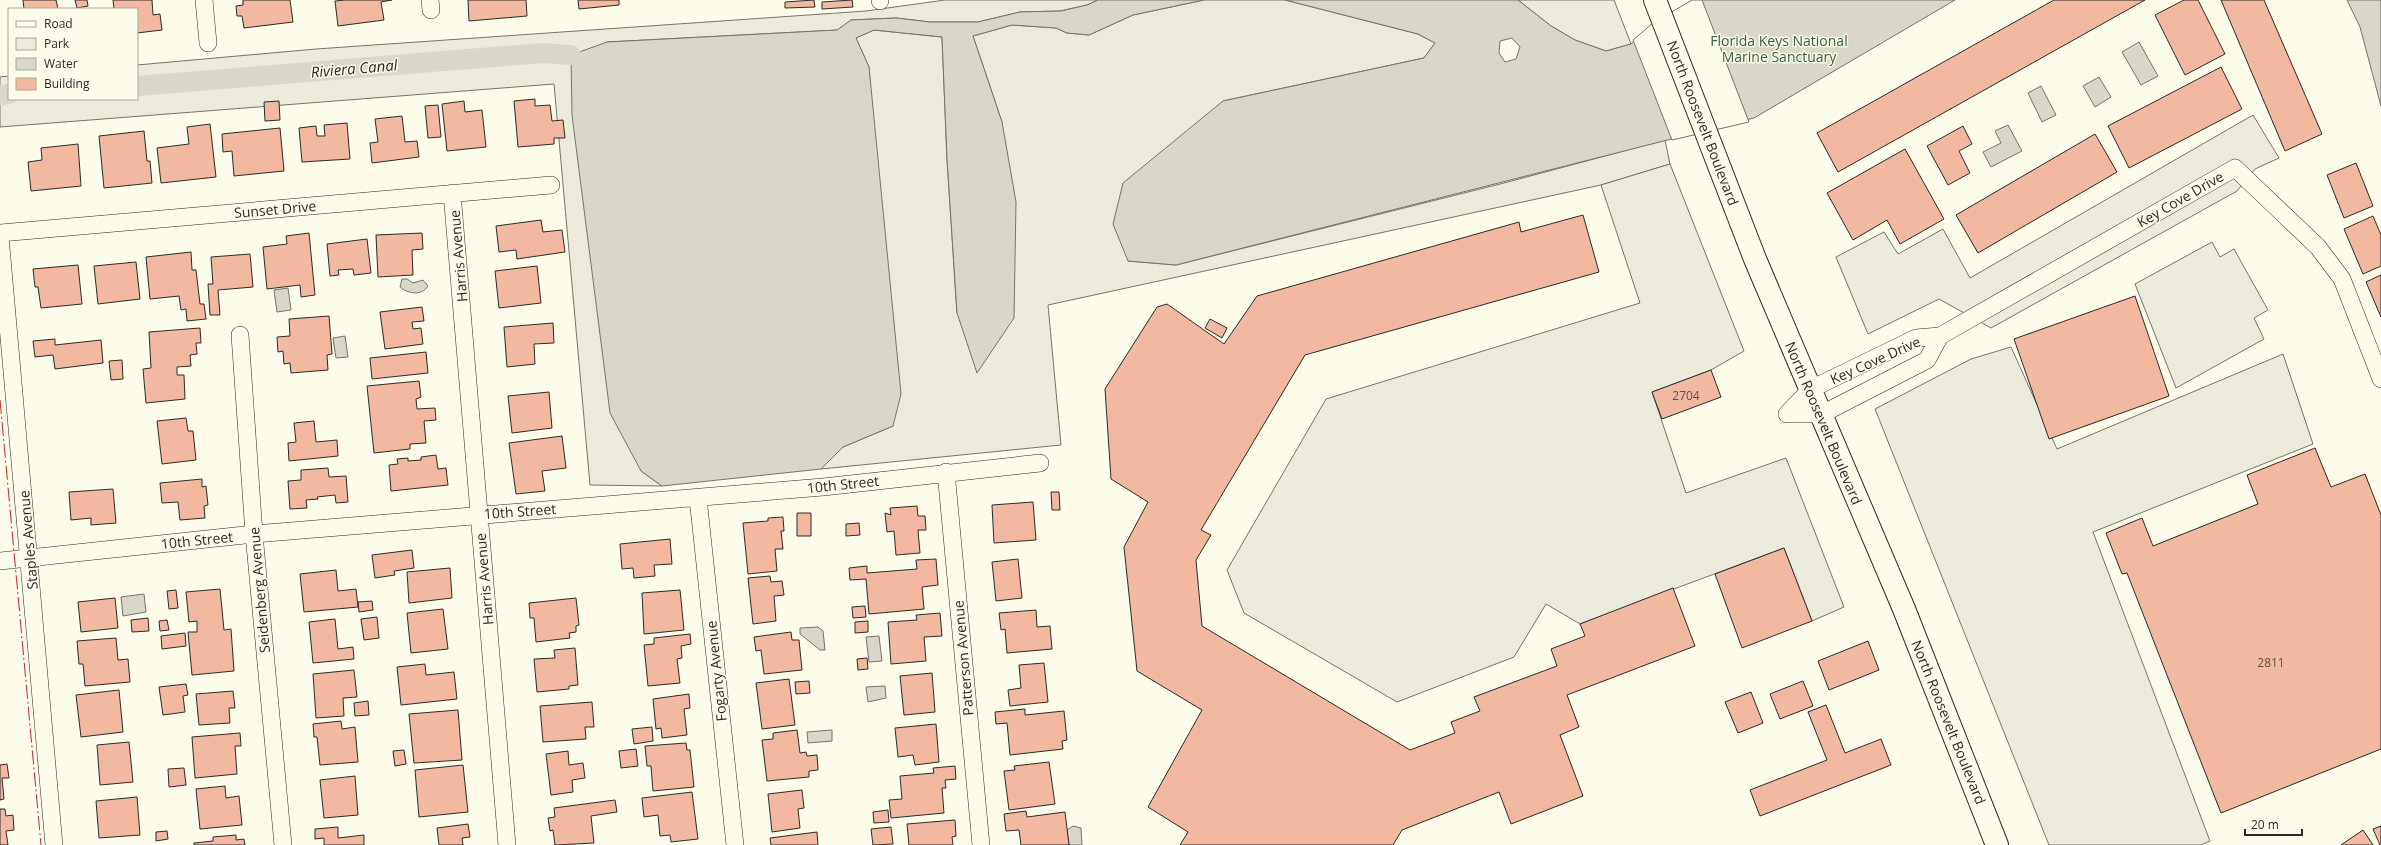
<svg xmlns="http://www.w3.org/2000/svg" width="2381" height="845" font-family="'Open Sans',sans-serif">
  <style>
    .green { fill: #ecebdb; stroke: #74746e }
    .parking { fill: #eceadb; stroke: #74746e }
    .water { fill: #d8d7c9; stroke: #74746e; fill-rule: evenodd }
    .pier { fill: #fdfbea; stroke: #74746e }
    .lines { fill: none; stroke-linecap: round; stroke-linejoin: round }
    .canal { stroke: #d8d7c9; stroke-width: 20 }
    .building { fill: #f2b8a0; stroke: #2b2b2b }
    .minor-casing { stroke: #2b2b2b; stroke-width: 18 }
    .primary-casing { stroke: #2b2b2b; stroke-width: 24 }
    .minor { stroke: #fdfbea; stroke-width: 17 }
    .primary { stroke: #fdfbea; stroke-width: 22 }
    .power { stroke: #c62828; stroke-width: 1; stroke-dasharray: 14 3 2 3; stroke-linecap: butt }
    .labels { text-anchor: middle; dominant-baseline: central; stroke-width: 3; stroke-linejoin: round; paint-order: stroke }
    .number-label { font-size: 12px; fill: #5d4e48 }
    .park-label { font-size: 14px; fill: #34623c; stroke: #fdfbea }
    .street-label { font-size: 14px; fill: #2b2b2b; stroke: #fdfbea }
    .water-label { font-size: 15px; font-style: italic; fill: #2b2b2b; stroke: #fdfbea }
  </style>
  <rect width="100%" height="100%" fill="#fdfbea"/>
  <path class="green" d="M945 0H1098L1087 5 1060 11 1020 12 978 22H930L896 18 851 20 838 30 607 42 641 471 662 486 590 485 554 84 0 127V77L9 76V99H137V65L316 49 866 11Z
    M1204 0H1285L1418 34 1435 43 1424 58 1223 101 1128 261 1176 265 1504 183 1665 140 1670 164 1601 185 1048 305 1061 445 821 469 843 447 893 426 869 67 856 38 874 30 942 37 947 159 957 313 1002 122 973 36 1012 25 1056 28 1067 33 1089 35 1133 15Z
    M1518 0H1614L1631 44 1606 51 1575 40 1551 26Z"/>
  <path class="parking" d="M2253 115 2279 158 2255 169 2237 191 1991 328 1939 299 1868 334 1836 257 1884 232 1898 254 1943 229 1970 278Z
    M1670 164 1744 351 1711 370 1652 392 1686 493 1786 458 1844 607 1812 621 1784 548 1580 624 1546 604 1514 657 1397 702 1244 613 1227 570 1326 399 1640 303 1601 185Z
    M2212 242 2220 257 2234 249 2268 310 2254 318 2264 339 2176 388 2135 284Z
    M2011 347 2057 449 2283 354 2313 444 2093 532 2210 841 2201 845H2049L1875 409 1971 359Z"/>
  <path class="water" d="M1098 0H1204L1133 15 1089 35 1067 33 1056 28 1012 25 973 36 1002 122 1016 202 1014 318 977 373 957 313 947 159 942 37 874 30 856 38 869 67 901 394 893 426 843 447 821 469 662 486 641 471 610 413 572 115 571 55 607 42 837 30 851 20 896 18 930 22H978L1020 12 1061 11 1087 5Z
    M1285 0H1518L1551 26 1575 40 1606 51 1631 44 1654 24 1696 0H1955L1754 118 1176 265 1128 261 1113 224 1123 183 1223 101 1424 58 1435 43 1418 34ZM1512 38 1520 47 1516 59 1505 62 1499 53 1500 41Z
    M2347 0H2381V106L2360 27Z
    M2139 42 2158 76 2141 85 2122 52Z
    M2099 77 2111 97 2095 107 2083 86Z
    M2041 86 2056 115 2042 122 2028 93Z
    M2008 125 2022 151 1991 167 1983 152 2001 143 1995 131Z
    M402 279H407L413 283 423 280 428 286C422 296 408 294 400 287Z
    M288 288 291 310 277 312 274 290Z
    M345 336 348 357 336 358 333 338Z
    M144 594 146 612 123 616 121 597Z
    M818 627 823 631 825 650H820L800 634V628Z
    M879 636 882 661 869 662 866 637Z
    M885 686 886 698 868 702 866 687Z
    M832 730V741L808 743 807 732Z
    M1073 826 1081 828 1082 845H1069L1067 830Z"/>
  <path class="pier" d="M1692 0H1702L1749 122 1672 140 1633 40 1653 23Z"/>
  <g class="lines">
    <path class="canal" d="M137 86 542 53 571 55
      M0 95 9 94"/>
  </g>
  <path class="building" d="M23 0H56L58 9H24Z
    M75 0H87L88 6 77 8Z
    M113 0H152L153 15 160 14 162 30 137 33V9H114Z
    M243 0H290L293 22 244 28 242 16H237L236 6 243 5Z
    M345 0H392L381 2 384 20 338 26 335 1Z
    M468 0H526L527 16 469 21Z
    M578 0H619V5L579 9Z
    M814 0 815 7 785 8V2Z
    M852 0 853 7 822 9V2Z
    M2054 0H2145L1838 172 1817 133Z
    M2184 0H2198L2225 54 2185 75 2155 15Z
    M2221 0H2264L2322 134 2285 151Z
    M2221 67 2242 109 2129 168 2108 126Z
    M535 99V106L550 105 552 121 563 120 565 138H554V144L518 147 514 101Z
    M279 101 280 120 265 121 264 102Z
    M464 101 465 112 482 110 486 147 447 151 442 104Z
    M438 105 441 137 428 138 425 106Z
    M402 116 405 142 417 141 419 157 372 163 370 143 378 142 375 119Z
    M347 123 350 159 302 162 299 128 316 126 317 136H325L324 125Z
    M210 124 216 177 161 183 157 148 189 144 187 127Z
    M1963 126 1972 144 1959 151 1970 173 1948 185 1927 146Z
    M280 128 284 171 234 176 232 151 223 152 222 134Z
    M144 131 147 161H150L152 183 104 188 99 136Z
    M2095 134 2117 172 1978 253 1956 215Z
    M78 144 81 186 31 191 28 162 42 160 41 148Z
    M1905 149 1944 219 1900 244 1887 220 1853 240 1827 193Z
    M2356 163 2373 206 2344 218 2327 175Z
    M1583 215 1599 272 1305 355 1201 530 1211 535 1196 560 1202 626 1410 750 1455 733 1451 722 1480 711 1474 697 1557 666 1551 649 1585 636 1580 624 1673 588 1695 646 1567 695 1579 727 1560 735 1583 796 1511 824 1499 792 1402 830 1393 845H1180L1188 832 1148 807 1202 710 1137 671 1124 547 1148 502 1111 479 1105 389 1157 307 1167 304 1224 344 1257 296 1519 222 1521 232Z
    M2373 216 2381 235V266L2363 274 2344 229Z
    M541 220 543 232 562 230 565 252 517 259 516 250 499 252 496 226Z
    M309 233 315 295 301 297 300 285 267 289 263 247 287 244 286 236Z
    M422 233 423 249 412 250 413 275 378 277 376 235Z
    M367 239 371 273 354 275 353 269 338 270 339 275 330 276 327 244Z
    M191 252 192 270H196L200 304H204L206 319 187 321 186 309 181 310 179 296 150 299 146 257Z
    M250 254 253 287 218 290 220 315H210L208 284H213L211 257Z
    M136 262 140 299 98 304 94 266Z
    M78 265 82 304 41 308 38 287H35L33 269Z
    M537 266 541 303 499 308 495 271Z
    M2381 275V317L2366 282Z
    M2135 296 2169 396 2049 439 2014 339Z
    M422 307 424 321 412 322 413 329 421 328 423 344 385 349 380 312Z
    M329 316 332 354 327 355 328 370 291 373 290 363 284 364 283 351 278 352 277 337 290 336 289 319Z
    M1210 319 1227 328 1222 338 1205 328Z
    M553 323 554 343 534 344 535 364 507 367 504 327Z
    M200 328 201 343H196L197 354 190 355 191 366 177 367V375H184L185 399 146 403 143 369 151 368 149 332Z
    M55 339V345L101 340 103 363 55 369 53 355 35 357 33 341Z
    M426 352 428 373 372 379 370 358Z
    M122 360 123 379 111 380 109 361Z
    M1711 370 1721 397 1662 419 1652 392Z
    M419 381 421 397 416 399 417 409 435 408 436 420 424 421 426 443 410 444V449L374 453 367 386Z
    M549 392 552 428 512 433 508 396Z
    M186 418 188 431H193L196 460 162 464 157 421Z
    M314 421 316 442 337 440 338 456 289 461 288 443 296 442 294 423Z
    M562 436 566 468 542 471 545 491 516 494 509 443Z
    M2315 448 2331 487 2365 474 2381 515V749L2221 813 2127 573 2122 574 2106 533 2142 518 2153 546 2258 504 2247 475Z
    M436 455 438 469 446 468 448 485 391 491 389 465 398 464 397 459 408 458V461L421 460V457Z
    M328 468 329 477 346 476 348 502 336 503 335 495 317 497 318 499 306 500 307 508 290 509 288 481 301 480V470Z
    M202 479V487L206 486 208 505 204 506 205 518 180 520 178 502 162 503 160 483Z
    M113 489 116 523 91 525V518L71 520 69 492Z
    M1051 492H1059L1060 510H1052Z
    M1033 502 1036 540 994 543 992 505Z
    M917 506 918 516H925L926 530H918L920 553 896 555 894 531 887 532 885 513 891 515 890 508Z
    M797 513H811V536H797Z
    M783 517 784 531H781L783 549H775L777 571 748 574 743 523 768 521V518Z
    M859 523 860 535 846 536V524Z
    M670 539 672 564 654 565 655 576 634 578 633 568 622 569 620 544Z
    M1784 548 1812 621 1742 648 1715 574Z
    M412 550 414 568 394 571 395 575 375 578 372 555Z
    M936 559 938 585 922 587 924 609 869 614 866 579 850 580 849 568 867 566V573L917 569 916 560Z
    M1018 559 1022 598 996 601 992 562Z
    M450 568 452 598 409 603 407 572Z
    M336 570 338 591 356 589 358 607 304 612 300 574Z
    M770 576 771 582 782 581 784 595 774 596 776 621 753 624 748 578Z
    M220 589 224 630 231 629 234 671 192 675 188 632H197V621L189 622 186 592Z
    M176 590 178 608 169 609 167 591Z
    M680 590 684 630 644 634 642 593Z
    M115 598 118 628 81 632 78 602Z
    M576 598 579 625 576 626V632L569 633 570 638 536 642 534 618H530L529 603Z
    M372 601 373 610 359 612 358 602Z
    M865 606 866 617 853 618 852 607Z
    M443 609 448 649 411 653 407 613Z
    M1036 610 1037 627 1050 626 1052 649 1007 653 1005 629 1001 630 999 613Z
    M940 613 942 636 924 637 926 661 891 664 888 622 917 620 916 615Z
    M377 617 379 638 364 640 361 619Z
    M148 618 149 631 132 632 131 620Z
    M335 619 338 649 353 647 354 659 313 663 309 622Z
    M167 620 169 630 160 631 159 621Z
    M868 621V632L855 633V622Z
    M791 632 792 640H799L802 670 764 674 761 650 756 651 754 637Z
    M185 633 186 646 162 649 161 636Z
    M690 634 691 644 681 646 682 658 677 659 680 683 648 686 644 645 654 644V638Z
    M116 638 118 660 128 659 130 682 85 686 83 664H79L77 641Z
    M1868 641 1879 670 1829 690 1818 661Z
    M575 648 578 685 569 686V689L537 692 534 659 555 658 554 650Z
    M867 658 868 669 858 670 857 659Z
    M1044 663 1048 702 1010 706 1008 690 1021 688 1019 665Z
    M425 664 426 675 454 672 457 699 401 705 397 667Z
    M354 670 357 697 343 698 344 716 316 718 313 674Z
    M932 673 935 712 904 715 900 676Z
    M789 679 795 725 762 729 756 683Z
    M809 681 810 693 796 694 795 682Z
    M1803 681 1813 706 1780 719 1770 694Z
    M186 684 188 695 183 696 185 712 163 715 159 687Z
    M119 690 123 732 81 737 76 695Z
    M233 691 235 708H229L230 723 199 725 196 694Z
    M1751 692 1763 723 1738 733 1725 702Z
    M689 694 690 708 684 709 687 735 662 738 661 728 656 729 653 699Z
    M368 701 369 715 355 716 354 703Z
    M592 702 594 727H585L586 739 543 742 540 706Z
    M1826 705 1845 753 1881 739 1891 765 1760 816 1750 790 1827 760 1808 712Z
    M1025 709V715L1064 711 1067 740 1062 741 1063 749 1010 755 1007 723 996 724 995 712Z
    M458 710 462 760 414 763 409 714Z
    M341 721 342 729 355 727 358 762 320 765 317 737H314L313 724Z
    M936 724 939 762 915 765 913 755 898 757 895 728Z
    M652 727 653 741 634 744 632 729Z
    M797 730 800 753 806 752 807 756 817 755 818 770 809 771V777L767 781 762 740 773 739V733Z
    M240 733 241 746H235L237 774 195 778 192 737Z
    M129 742 133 782 100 785 97 745Z
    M686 743 687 750H690L694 787 653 791 651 766H647L645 746Z
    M636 749 638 766 621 768 619 751Z
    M404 750 406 764 395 766 393 751Z
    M568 751 569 765 583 763 585 778 572 780 573 792 551 795 546 754Z
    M1049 762 1055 804 1009 810 1004 771 1015 770 1014 766Z
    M7 764 9 778H2L4 799 0 800V765Z
    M463 765 468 812 419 817 415 770Z
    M955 766 956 779 945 780 946 788H942L944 813 891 818 889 800 902 799 900 776 934 773 933 768Z
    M184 768 186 785 169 787 168 769Z
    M355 776 358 815 324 818 320 780Z
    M225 786 226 798 239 796 242 825 200 829 196 789Z
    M802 790 804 808 798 809 800 828 772 832 768 794Z
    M692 792 698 839 671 842 670 835 660 836 658 815 644 817 642 798Z
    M137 797 140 835 99 838 96 801Z
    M615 800 617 812 591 816 594 843 555 845 553 830 550 831 548 818 555 817 554 808Z
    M0 809H5L6 816 13 815 14 830 6 831 8 845H0Z
    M888 810 889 822 874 823 873 812Z
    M1026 811 1027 817 1065 812 1069 845H1021L1019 830 1006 831 1004 814Z
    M955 820 956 836 952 837 953 845H909L907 824Z
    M468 824 470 837 462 838 463 845H439L437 828Z
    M2381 826V845H2380L2373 829Z
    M338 827V838L364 835V845H324V838L315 839V829Z
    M891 827 893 844 873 845 871 829Z
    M2363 830 2373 845H2341Z
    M167 831 168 839 156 841V832Z
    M817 832 818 845H771L770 838Z
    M236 835V840L244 839 245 845H194V843L213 841V837Z"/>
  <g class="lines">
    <defs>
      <path id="minor" d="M204 0 208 43
        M430 0 431 10
        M880 0V1
        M452 193 507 845
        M0 233 551 185
        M0 236 54 845
        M240 335 254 534 283 845
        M1787 414 1811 389 1916 338 1940 336 2235 168 2318 247 2342 279 2381 379
        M1787 414H1822L1927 360 1940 336
        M946 472 981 845
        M698 498 735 845
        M0 561 254 534 823 487 1040 463"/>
      <path id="primary" d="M1655 0 1755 259 1904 609 1997 845"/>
    </defs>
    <use href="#minor" class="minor-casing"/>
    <use href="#primary" class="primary-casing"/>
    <use href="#minor" class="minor"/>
    <use href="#primary" class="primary"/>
    <path class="power" d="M0 400 41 845"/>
  </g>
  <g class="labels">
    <g class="number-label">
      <text x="1686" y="395">2704</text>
      <text x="2271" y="662">2811</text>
    </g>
    <g class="park-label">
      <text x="1779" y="40">Florida Keys National<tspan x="1779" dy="16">Marine Sanctuary</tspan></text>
    </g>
    <g class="street-label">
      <text transform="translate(1703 123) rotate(69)">North Roosevelt Boulevard</text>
      <text transform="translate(2180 199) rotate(-30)">Key Cove Drive</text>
      <text transform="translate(275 209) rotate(-5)">Sunset Drive</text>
      <text transform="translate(458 256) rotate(-95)">Harris Avenue</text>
      <text transform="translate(1875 360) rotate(-24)">Key Cove Drive</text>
      <text transform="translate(1824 423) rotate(67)">North Roosevelt Boulevard</text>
      <text transform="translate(843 484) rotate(-6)">10th Street</text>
      <text transform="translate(520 511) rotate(-4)">10th Street</text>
      <text transform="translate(28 540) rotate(-95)">Staples Avenue</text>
      <text transform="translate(197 540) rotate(-6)">10th Street</text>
      <text transform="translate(484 579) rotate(-95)">Harris Avenue</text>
      <text transform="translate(259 590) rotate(-95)">Seidenberg Avenue</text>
      <text transform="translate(963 658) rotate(-95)">Patterson Avenue</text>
      <text transform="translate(716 671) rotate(-96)">Fogarty Avenue</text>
      <text transform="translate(1949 722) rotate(68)">North Roosevelt Boulevard</text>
    </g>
    <g class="water-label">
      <text transform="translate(354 68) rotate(-5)">Riviera Canal</text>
    </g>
  </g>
  <rect x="8" y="8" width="130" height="92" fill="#fdfbea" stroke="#a9a89e"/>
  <rect x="16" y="21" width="20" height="6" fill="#fdfbea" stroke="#a9a89e"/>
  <text x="44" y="28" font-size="12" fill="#2b2b2b">Road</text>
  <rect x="16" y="38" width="20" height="12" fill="#ecebdb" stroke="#a9a89e"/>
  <text x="44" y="48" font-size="12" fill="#2b2b2b">Park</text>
  <rect x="16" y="58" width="20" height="12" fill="#d8d7c9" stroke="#a9a89e"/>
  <text x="44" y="68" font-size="12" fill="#2b2b2b">Water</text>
  <rect x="16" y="78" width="20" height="12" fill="#f2b8a0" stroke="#a9a89e"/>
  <text x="44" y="88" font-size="12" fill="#2b2b2b">Building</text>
  <path d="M2245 829v6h57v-6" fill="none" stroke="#2b2b2b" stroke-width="2"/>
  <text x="2251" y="829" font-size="12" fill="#2b2b2b" stroke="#fdfbea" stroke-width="3" paint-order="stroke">20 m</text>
</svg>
